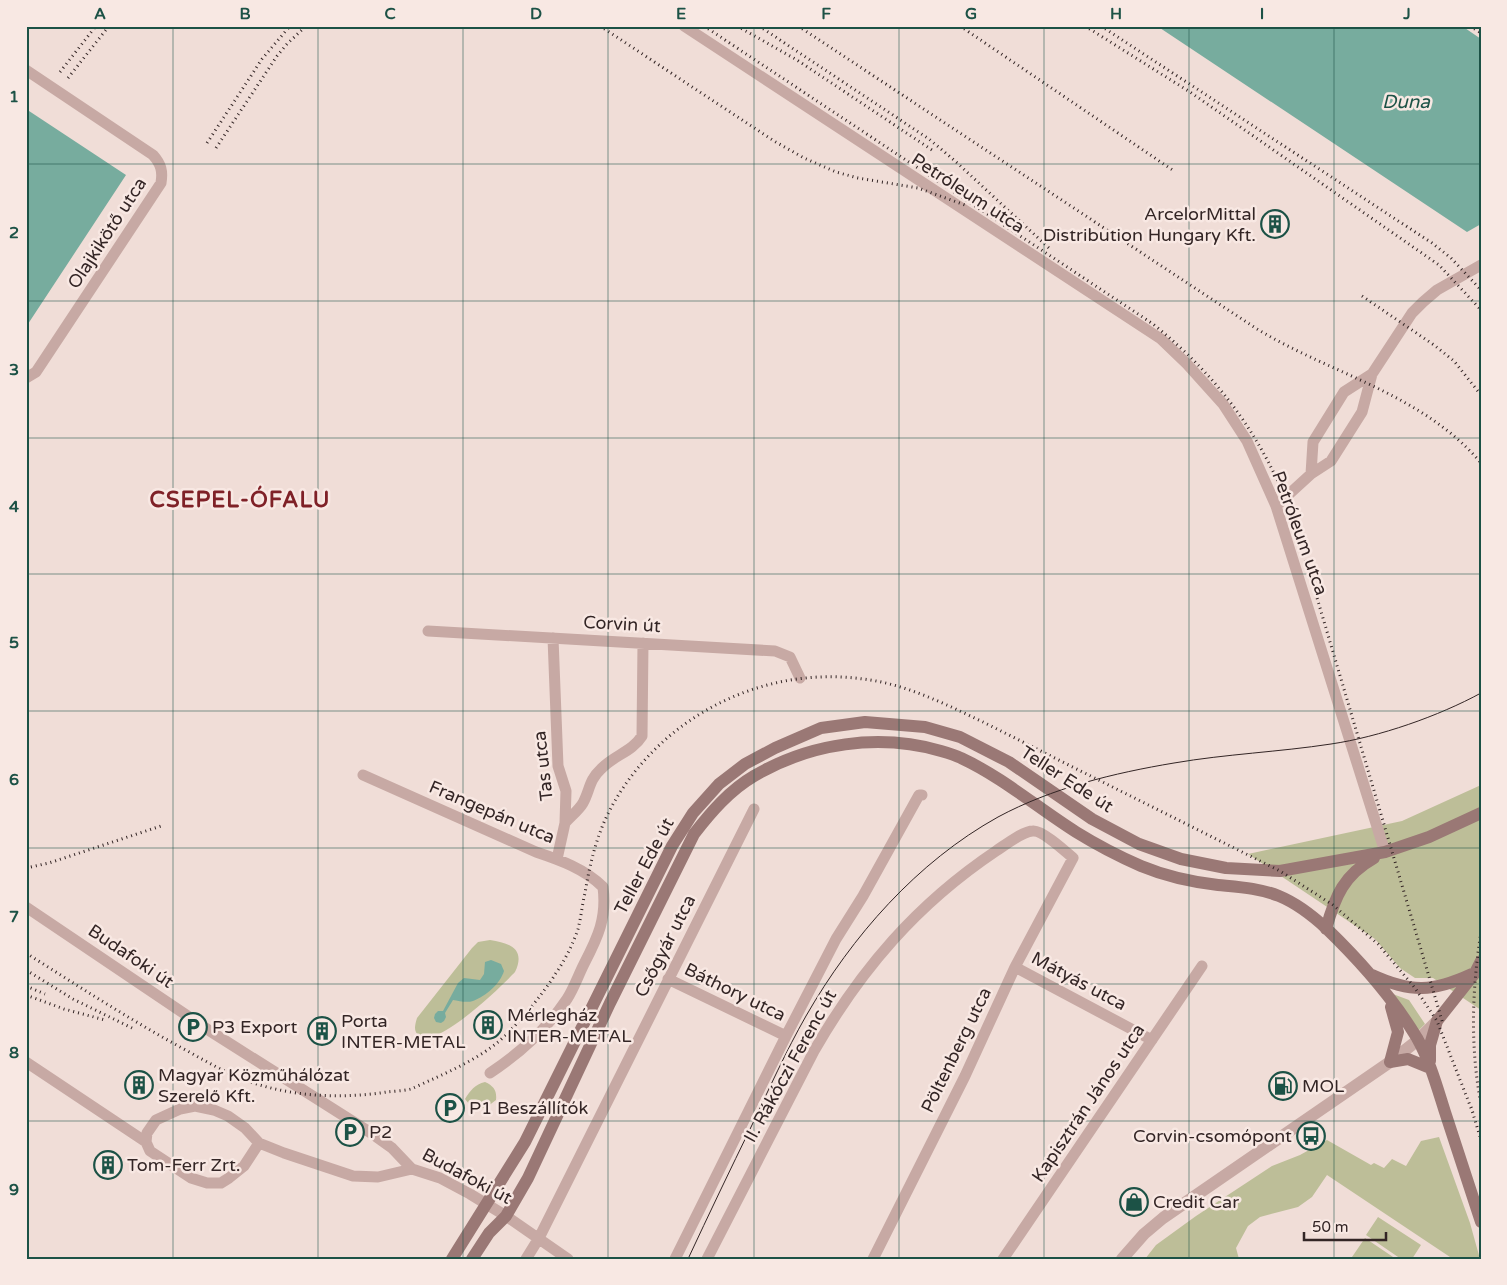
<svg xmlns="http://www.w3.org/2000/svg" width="1507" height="1285" font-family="'Varela Round',sans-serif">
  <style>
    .green { fill: #bdbe98 }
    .water { fill: #77ac9e }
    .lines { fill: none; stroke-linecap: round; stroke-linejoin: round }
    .minor { stroke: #c7a9a4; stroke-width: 11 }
    .tertiary { stroke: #c7a9a4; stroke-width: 12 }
    .secondary { stroke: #9a7875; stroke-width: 12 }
    .tram { stroke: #332525; stroke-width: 1 }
    .rail { stroke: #332525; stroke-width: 3; stroke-dasharray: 1 4; stroke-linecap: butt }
    .grid { fill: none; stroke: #1c5246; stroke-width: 1; stroke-opacity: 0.55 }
    .labels { text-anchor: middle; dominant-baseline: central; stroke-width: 5; stroke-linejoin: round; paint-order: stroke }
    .street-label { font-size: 18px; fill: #332525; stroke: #f8e8e3 }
    .poi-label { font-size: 18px; fill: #332525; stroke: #f8e8e3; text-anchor: start }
    .water-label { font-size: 19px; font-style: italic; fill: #1c5246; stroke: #f8e8e3 }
    .district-label { font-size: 22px; font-weight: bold; letter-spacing: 1px; fill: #7f2127; stroke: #f8e8e3 }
    .neatline { fill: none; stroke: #1c5246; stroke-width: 2 }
    .grid-label { font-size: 16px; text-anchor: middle; font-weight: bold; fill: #1c5246 }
  </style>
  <rect width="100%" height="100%" fill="#f0ddd7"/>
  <path class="green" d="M1481 785V1010L1433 978H1415L1400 968 1375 939 1248 854 1402 821Z
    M490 940C510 943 526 949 515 972 502 986 436 1050 419 1036 413 1031 415 1025 417 1018L472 948 478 942Z
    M1390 993 1409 1000 1425 1024 1416 1033Z
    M485 1082C494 1086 497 1091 496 1100 484 1110 475 1113 465 1099 470 1091 475 1084 485 1082Z
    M1439 1137 1470 1223 1480 1259H1453L1327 1175 1312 1197 1298 1207 1260 1217 1248 1226 1236 1248 1239 1259H1145L1156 1245 1196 1216 1272 1166 1300 1155 1327 1140 1371 1165 1374 1163 1384 1168 1392 1159 1406 1166 1421 1141Z
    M1378 1217 1421 1245 1412 1259H1401L1366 1235Z
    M1365 1238 1396 1259H1355L1352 1257Z"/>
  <path class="water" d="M1157 26H1462L1481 39V224L1467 232Z
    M26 109 126 175 26 327Z
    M491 960 501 964 504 971C500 984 486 996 473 1001 467 1003 459 1001 453 1000L445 1013 446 1017 444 1021 441 1023 436 1022 434 1018 435 1014 438 1011H443L458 983 464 978 480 980 484 974 485 962Z"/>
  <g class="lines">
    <path class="minor" d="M684 26 1161 339 1187 364 1223 404 1247 441 1276 506 1385 852
      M26 70 153 155C161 164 163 171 161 183L36 372 26 378
      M1311 474 1313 442 1344 392 1372 374
      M1276 506 1311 474 1331 461 1362 412 1372 374 1412 313 1423 302 1437 290 1481 265
      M428 631 775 651 790 657 800 678
      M553 638 558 766 566 791 565 823 557 859
      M363 775 536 852C560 860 585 869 603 887 607 918 598 937 584 964 578 976 574 988 567 999 547 1029 520 1053 490 1073
      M565 823C570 817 579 810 583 803 590 790 589 780 601 769 614 755 632 752 642 736L643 643
      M26 907 210 1031 371 1133 392 1148 412 1169 440 1178 470 1194 506 1216 568 1259
      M1015 967 1152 1040
      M668 979 786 1036
      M26 1062 146 1142
      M259 1143 244 1166 229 1178 221 1183H207L191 1178 150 1151 146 1142 147 1133 156 1120 180 1109 195 1106 214 1110 228 1116 245 1128 259 1143 284 1153 353 1176 378 1177 412 1169
      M526 1259 539 1238 754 809
      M675 1259 786 1036 836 939 863 896 919 795H922
      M707 1259 814 1051C861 969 917 904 996 851 1005 845 1023 831 1033 831 1042 830 1065 851 1073 858L1015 967 965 1076 873 1259
      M1003 1259 1202 966"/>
    <path class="tertiary" d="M1122 1259 1144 1234 1163 1218 1390 1062 1418 1040 1437 1021"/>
    <path class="secondary" d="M1326 929C1335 896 1344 875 1374 858
      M1372 975C1411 993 1433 992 1472 974
      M1430 1061V1045L1437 1021 1475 973 1481 961
      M1390 1062 1398 1032 1391 1007
      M1390 1062 1408 1059 1430 1068
      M452 1259 525 1142 672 846 693 813 719 784 745 764 775 748 821 728 865 722 925 727 960 737 1009 762 1092 819 1139 844 1181 859 1226 868 1280 871 1385 852 1429 837 1481 813
      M472 1259 489 1233 506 1216 528 1178 610 1003 694 834C711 812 730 790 754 776 810 743 879 733 941 751 948 753 955 755 961 758 1002 777 1038 808 1076 832 1097 845 1118 856 1141 866 1165 876 1192 882 1218 885 1238 887 1259 888 1279 896 1296 903 1313 916 1327 929 1360 961 1393 998 1417 1038 1430 1061 1437 1087 1445 1112 1457 1149 1469 1185 1481 1222"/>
    <path class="tram" d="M688 1259C709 1214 730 1170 752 1125 769 1089 786 1051 806 1016 852 936 917 862 998 817 1052 788 1114 773 1174 763 1226 754 1279 752 1331 744 1379 737 1439 716 1481 693"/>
    <path class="rail" d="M600 26 774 141 804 158 836 172 858 178 918 188 965 205
      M704 26 1153 324C1220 378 1264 439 1294 520L1443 1024
      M737 26 797 60 935 152
      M759 26 929 139 954 160 1050 249
      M798 26 1257 329C1331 374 1423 394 1481 463
      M960 26 1174 171
      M1085 26 1190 92 1439 265 1481 310
      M1101 26 1432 243 1451 258 1481 290
      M1470 26 1481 33
      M60 72 96 26
      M68 78 109 26
      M207 143 262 59 290 26
      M216 148 277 56 287 44 306 26
      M1362 296 1434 345 1454 361 1481 395
      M26 868 49 863 164 825
      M1481 932C1472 989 1470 1047 1481 1104
      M26 953C78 986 129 1019 182 1048 204 1060 225 1073 248 1081 292 1097 341 1099 387 1092 394 1091 403 1091 411 1089 418 1086 426 1082 433 1079 455 1069 478 1058 497 1043 516 1027 543 994 556 973 565 960 573 944 578 929 581 918 582 905 585 893 590 863 597 833 612 806 661 717 762 665 863 679 906 684 945 704 983 722L1280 871 1333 905 1378 944 1415 988 1437 1021 1473 1113
      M26 970 73 999 134 1029
      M26 986 45 994
      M26 995 64 1009 105 1020
      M1471 1107 1481 1140"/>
  </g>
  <path class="grid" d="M173 26V1259M318 26V1259M463 26V1259M608 26V1259M754 26V1259M899 26V1259M1044 26V1259M1189 26V1259M1334 26V1259M26 164H1481M26 301H1481M26 438H1481M26 574H1481M26 711H1481M26 848H1481M26 984H1481M26 1121H1481"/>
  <defs>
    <symbol id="building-ring" viewBox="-11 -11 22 22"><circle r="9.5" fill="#f8e8e3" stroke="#1c5246" stroke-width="1.5"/><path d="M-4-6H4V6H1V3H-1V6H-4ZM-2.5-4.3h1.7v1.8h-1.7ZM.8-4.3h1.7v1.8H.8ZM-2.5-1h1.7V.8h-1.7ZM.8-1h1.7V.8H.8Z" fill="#1c5246"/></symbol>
    <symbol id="parking-ring" viewBox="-11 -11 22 22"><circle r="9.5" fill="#f8e8e3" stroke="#1c5246" stroke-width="1.5"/><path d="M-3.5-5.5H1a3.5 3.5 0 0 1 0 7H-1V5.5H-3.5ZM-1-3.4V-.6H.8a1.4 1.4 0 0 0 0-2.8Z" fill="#1c5246"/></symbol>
    <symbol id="fuel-ring" viewBox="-11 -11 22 22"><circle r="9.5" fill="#f8e8e3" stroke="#1c5246" stroke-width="1.5"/><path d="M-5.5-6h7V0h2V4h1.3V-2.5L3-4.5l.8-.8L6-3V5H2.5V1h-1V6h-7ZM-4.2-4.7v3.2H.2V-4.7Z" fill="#1c5246"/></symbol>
    <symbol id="bus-ring" viewBox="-11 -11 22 22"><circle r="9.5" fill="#f8e8e3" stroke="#1c5246" stroke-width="1.5"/><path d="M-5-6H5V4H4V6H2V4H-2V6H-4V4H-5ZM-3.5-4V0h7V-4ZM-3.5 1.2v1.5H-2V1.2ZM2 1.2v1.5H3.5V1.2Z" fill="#1c5246"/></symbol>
    <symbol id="shop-ring" viewBox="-11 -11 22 22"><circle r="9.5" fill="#f8e8e3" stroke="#1c5246" stroke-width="1.5"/><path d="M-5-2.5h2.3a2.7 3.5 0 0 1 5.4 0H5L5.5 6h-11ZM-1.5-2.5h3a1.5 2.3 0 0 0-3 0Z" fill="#1c5246"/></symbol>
  </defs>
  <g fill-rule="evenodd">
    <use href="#building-ring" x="1259" y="208" width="32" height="32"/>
    <use href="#building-ring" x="472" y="1009" width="32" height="32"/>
    <use href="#parking-ring" x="177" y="1011" width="32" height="32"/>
    <use href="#building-ring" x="306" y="1015" width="32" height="32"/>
    <use href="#building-ring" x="123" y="1069" width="32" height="32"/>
    <use href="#fuel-ring" x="1267" y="1070" width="32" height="32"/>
    <use href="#parking-ring" x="434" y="1092" width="32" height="32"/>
    <use href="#parking-ring" x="334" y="1116" width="32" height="32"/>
    <use href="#bus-ring" x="1295" y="1120" width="32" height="32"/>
    <use href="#building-ring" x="92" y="1149" width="32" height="32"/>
    <use href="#shop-ring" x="1118" y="1186" width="32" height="32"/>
  </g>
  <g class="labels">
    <g class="street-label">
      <text transform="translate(968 193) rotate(33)">Petróleum utca</text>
      <text transform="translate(107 233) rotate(-57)">Olajkikötő utca</text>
      <text transform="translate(1300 533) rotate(70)">Petróleum utca</text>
      <text transform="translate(622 624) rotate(3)">Corvin út</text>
      <text transform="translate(543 766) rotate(-96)">Tas utca</text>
      <text transform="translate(1067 779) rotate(33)">Teller Ede út</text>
      <text transform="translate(492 812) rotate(23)">Frangepán utca</text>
      <text transform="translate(644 866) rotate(-62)">Teller Ede út</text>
      <text transform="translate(665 946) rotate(-63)">Csőgyár utca</text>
      <text transform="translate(131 956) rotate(34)">Budafoki út</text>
      <text transform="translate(1079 981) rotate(28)">Mátyás utca</text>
      <text transform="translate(735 992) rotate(26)">Báthory utca</text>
      <text transform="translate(956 1050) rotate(-64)">Pöltenberg utca</text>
      <text transform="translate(790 1066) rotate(-61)">II. Rákóczi Ferenc út</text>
      <text transform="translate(1088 1103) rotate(-56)">Kapisztrán János utca</text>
      <text transform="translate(467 1176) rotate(28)">Budafoki út</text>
    </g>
    <g class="poi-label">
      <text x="1256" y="214" text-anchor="end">ArcelorMittal<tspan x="1256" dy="21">Distribution Hungary Kft.</tspan></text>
      <text x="507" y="1015">Mérlegház<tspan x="507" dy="21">INTER-METAL</tspan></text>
      <text x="341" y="1021">Porta<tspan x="341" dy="21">INTER-METAL</tspan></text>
      <text x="212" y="1027">P3 Export</text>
      <text x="158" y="1075">Magyar Közműhálózat<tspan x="158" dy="21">Szerelő Kft.</tspan></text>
      <text x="1302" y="1086">MOL</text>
      <text x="469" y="1108">P1 Beszállítók</text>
      <text x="369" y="1132">P2</text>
      <text x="1292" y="1136" text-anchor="end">Corvin-csomópont</text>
      <text x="127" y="1165">Tom-Ferr Zrt.</text>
      <text x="1153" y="1202">Credit Car</text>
    </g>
    <g class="water-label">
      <text x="1406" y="102">Duna</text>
    </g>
    <g class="district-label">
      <text x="240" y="500">CSEPEL-ÓFALU</text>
    </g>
  </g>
  <rect width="1507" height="1285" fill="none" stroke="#f8e8e3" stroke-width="55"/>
  <path d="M1304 1232v8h82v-8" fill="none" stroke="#332525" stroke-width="2.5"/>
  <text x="1312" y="1232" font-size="15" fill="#332525" stroke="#f8e8e3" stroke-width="4" paint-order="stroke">50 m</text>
  <rect x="28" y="28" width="1452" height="1230" class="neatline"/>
  <g class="grid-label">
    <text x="100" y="19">A</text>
    <text x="245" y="19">B</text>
    <text x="390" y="19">C</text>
    <text x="536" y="19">D</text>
    <text x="681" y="19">E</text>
    <text x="826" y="19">F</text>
    <text x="971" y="19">G</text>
    <text x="1116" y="19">H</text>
    <text x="1262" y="19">I</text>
    <text x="1407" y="19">J</text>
    <text x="14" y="102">1</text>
    <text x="14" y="238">2</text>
    <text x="14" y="375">3</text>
    <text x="14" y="512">4</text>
    <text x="14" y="648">5</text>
    <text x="14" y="785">6</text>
    <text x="14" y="922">7</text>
    <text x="14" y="1058">8</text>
    <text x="14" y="1195">9</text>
  </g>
</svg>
